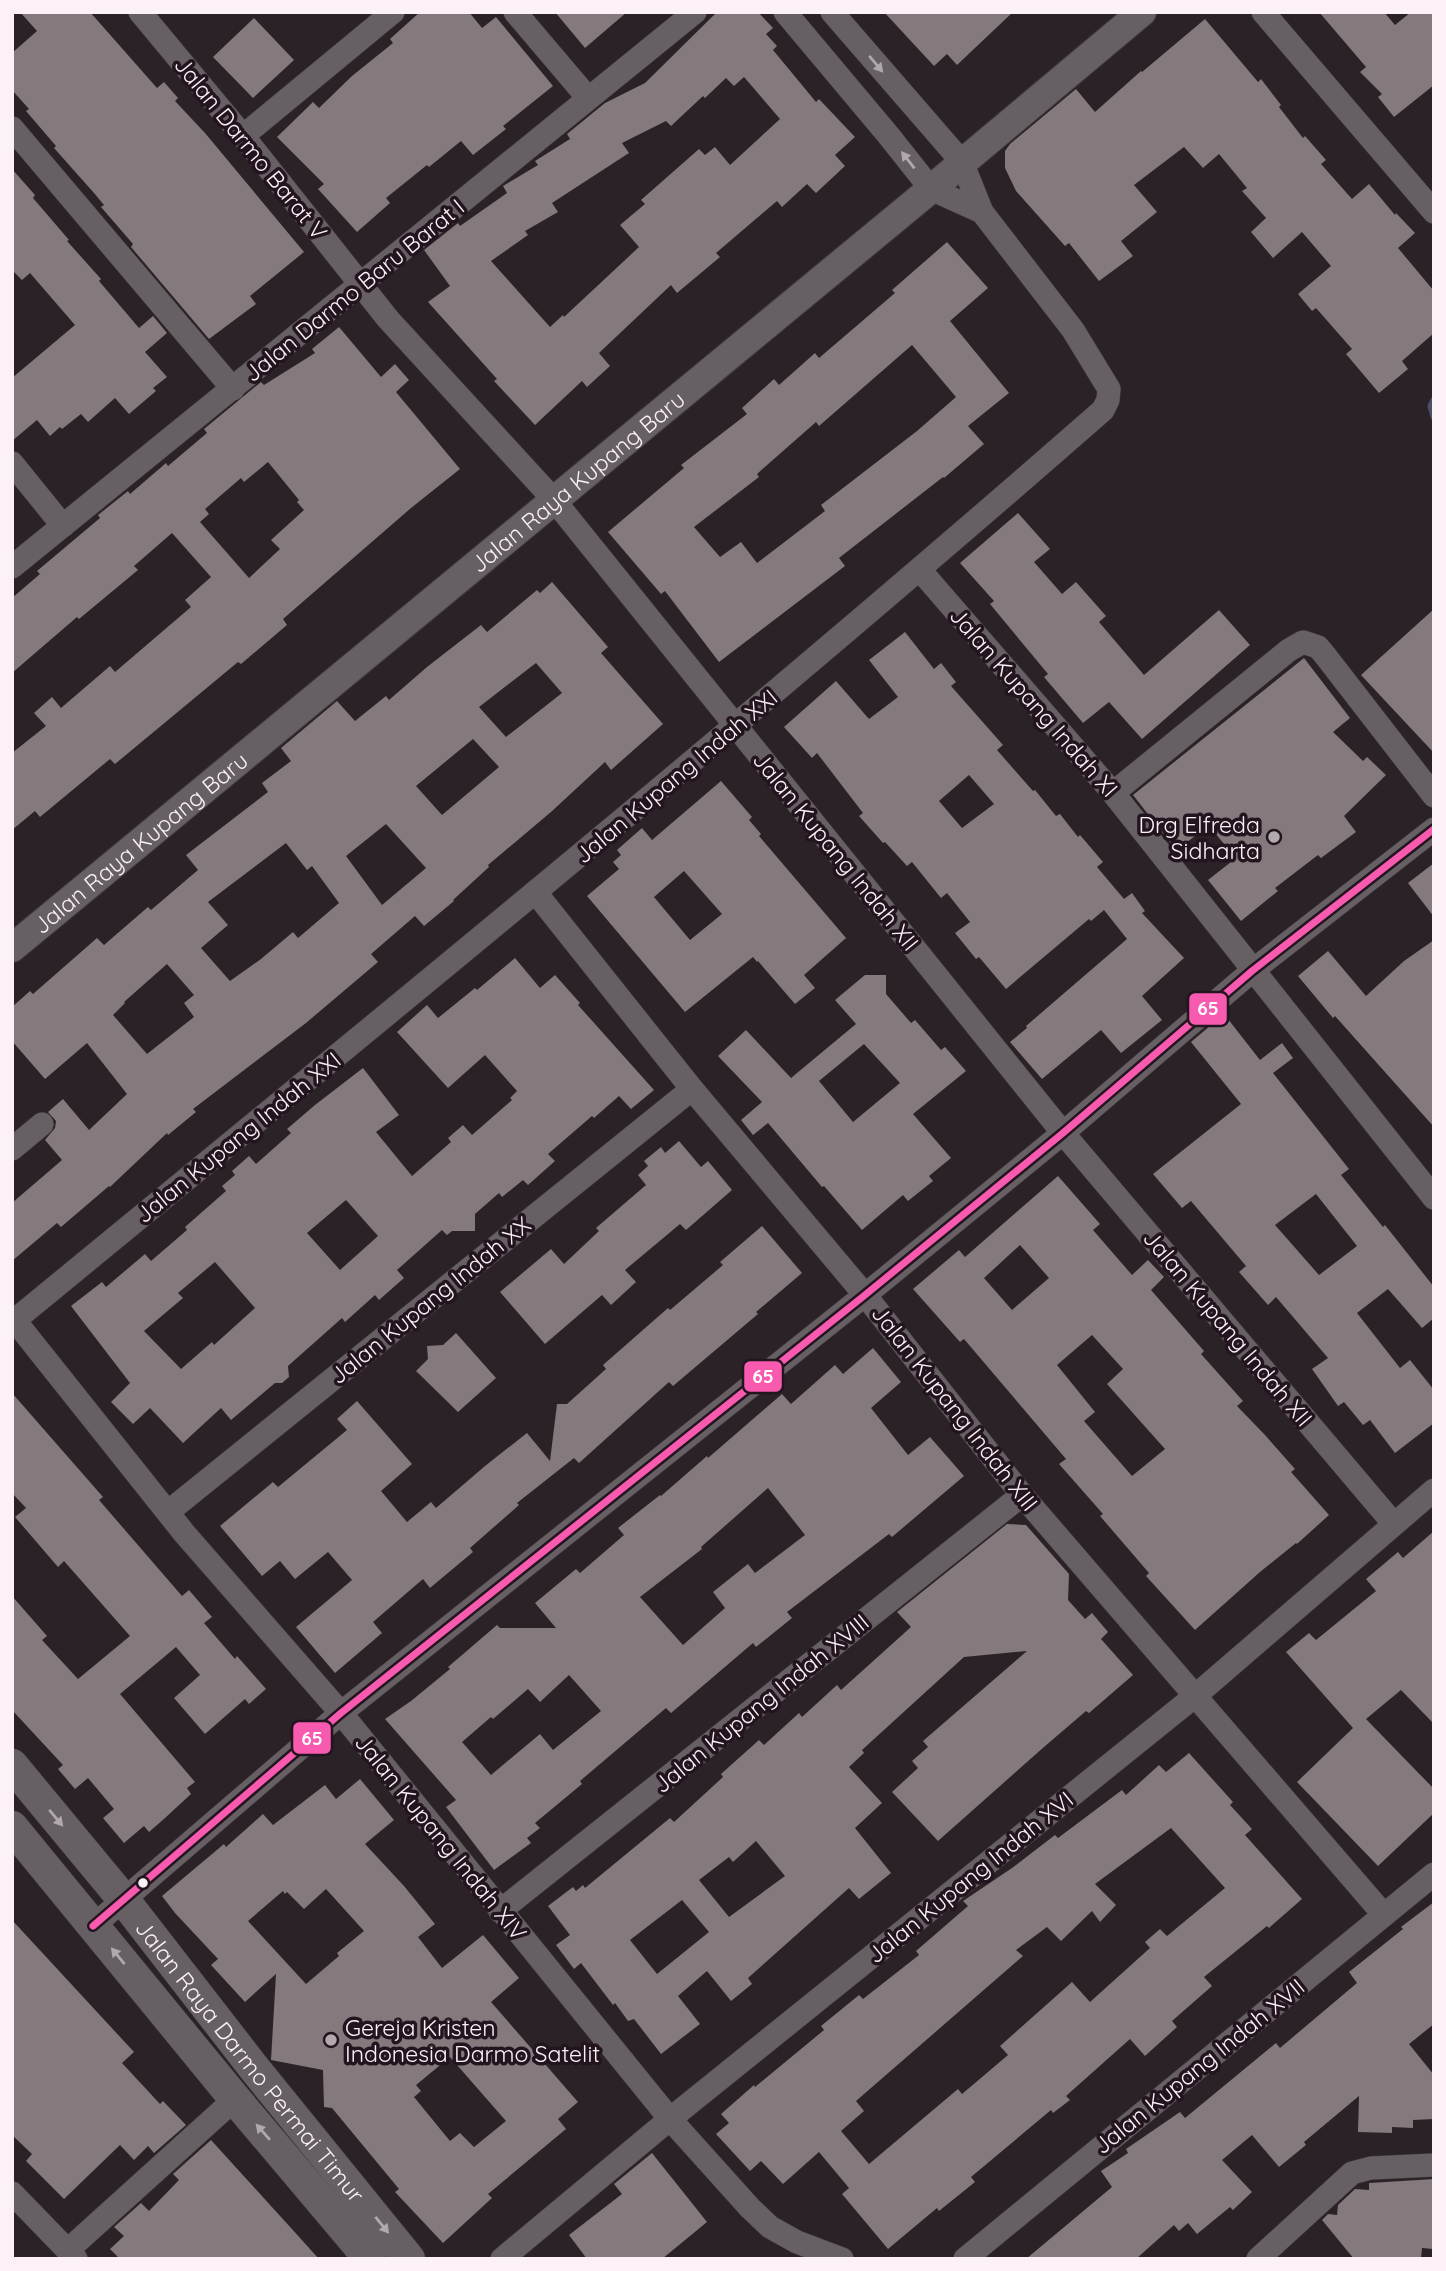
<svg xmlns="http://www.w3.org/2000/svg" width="1446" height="2271" font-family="Quicksand,sans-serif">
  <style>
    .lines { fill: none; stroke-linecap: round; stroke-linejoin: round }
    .stream { stroke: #4d4f66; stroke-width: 7 }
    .building { fill: #84797d; fill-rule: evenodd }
    .minor-casing { stroke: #443d42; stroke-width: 24 }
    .tertiary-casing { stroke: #443d42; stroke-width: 30 }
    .secondary-casing { stroke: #443d42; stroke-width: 33 }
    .minor { stroke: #665f63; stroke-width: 23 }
    .tertiary { stroke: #665f63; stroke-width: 28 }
    .secondary { stroke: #665f63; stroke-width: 32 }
    .bus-1-casing { stroke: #23151f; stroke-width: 12 }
    .bus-1 { stroke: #f75aaf; stroke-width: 7 }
    .oneway { fill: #b0a8ad }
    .poi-dot { fill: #b2a9ae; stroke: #23151f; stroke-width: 2.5 }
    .bus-dot { fill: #fbf1f7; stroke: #23151f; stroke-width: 2.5 }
    .labels { text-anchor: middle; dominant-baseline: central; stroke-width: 7; stroke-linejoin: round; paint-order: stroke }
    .street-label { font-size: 23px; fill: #fbf1f7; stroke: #23151f }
    .poi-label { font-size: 23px; fill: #fbf1f7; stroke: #23151f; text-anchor: end }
    .line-badge { stroke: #23151f; stroke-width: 2.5 }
    .badge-label { font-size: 19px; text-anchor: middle; font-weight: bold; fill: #fff }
  </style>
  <rect width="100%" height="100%" fill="#2a2227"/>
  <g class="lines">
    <path class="stream" d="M1434 400 1431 406 1434 417"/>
  </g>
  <path class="building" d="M20 12H90L157 88 164 82 178 98 175 101 205 133 304 252 250 296 256 304 209 339 131 247 133 244 101 207 104 205 94 193 54 148 56 146 26 111 29 109 12 90V53L37 31Z
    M420 12H469L482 28 496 17 553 86 503 126 506 129 473 155 461 141 429 167 427 165 386 198 390 203 357 232 318 189 324 184 277 137 313 102 319 108 352 76 393 43 390 39Z
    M555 12H627L585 48Z
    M717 12H758L773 28 766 34 777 46 773 50 816 102 819 99 855 137 835 155 845 166 816 193 807 184 782 207 777 201 716 253 720 257 677 293 671 285 599 353 610 366 587 387 582 381 535 425 494 381 497 379 428 302 450 286 424 250 458 223 460 226 507 193 503 186 538 165 535 161 570 139 567 134 605 103 645 83ZM744 77 780 119 730 165 715 147 705 155 699 149 641 200 645 204 620 225 639 247 564 317 563 315 550 327 491 261 528 235 525 231 558 212 552 203 629 153 622 143 666 121 671 126 703 96 705 98 726 78 734 86Z
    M884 12H1013L957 65 947 54 934 66Z
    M1319 12H1384L1395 25 1411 12H1434V85L1394 117 1378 97 1382 94 1360 72 1366 67Z
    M254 18 294 60 253 98 213 57Z
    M1205 19 1258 82 1261 79 1281 105 1279 107 1303 138 1305 136 1326 160 1321 164 1352 199 1369 184 1395 215 1396 213 1415 233 1398 248 1434 291V333L1402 361 1408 369 1379 393 1346 354 1352 349 1316 308 1312 311 1298 294 1331 266 1302 232 1273 258 1251 232 1266 218 1242 191 1247 188 1219 154 1203 168 1184 147 1134 185 1157 212 1121 241 1133 256 1099 281 1069 243 1065 246 1016 191 1005 168V151L1010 144 1076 89 1095 112 1141 71 1142 72Z
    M12 169 35 195 33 198 69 240 67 241 101 279 99 281 139 328 153 316 167 333 145 352 167 377 153 388 156 391 129 414 115 398 88 422 81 414 62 429 60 427 50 436 37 420 12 441V378L75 325 30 273 22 280 12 270Z
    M947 242 988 288 950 321 1009 393 968 426 984 444 944 478 943 477 839 558 845 566 719 662 665 591 661 594 608 532 684 468 681 465 747 414 742 408 774 379 779 385 815 353 819 358 895 293 892 290ZM912 345 956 397 917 431 821 505 825 511 757 563 741 542 720 557 694 527 759 477 757 474 816 422 819 426Z
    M339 327 381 377 395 364 409 380 396 392 460 469 411 508 283 619 287 625 241 664 238 662 115 764 110 759 40 817 35 811 12 830V753L46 726 34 713 52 697 61 708 110 666 115 672 191 607 185 600 211 577 172 533 134 566 138 570 79 619 77 617 12 673V598L40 574 37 571 100 518 98 515 128 491 130 494 166 463 168 466 207 433 204 429 261 382 264 385 315 353 312 349ZM268 462 299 500 297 502 304 510 271 540 280 549 249 578 200 522 209 514 205 509 241 478 244 482Z
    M1018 513 1050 549 1034 562 1062 594 1076 582 1106 616 1099 622 1144 675 1219 610 1250 645 1142 739 1109 702 1083 723 1044 677 1048 674 990 604 994 601 960 563Z
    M552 582 608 647 601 653 663 724 611 770 605 762 551 812 488 865 489 867 453 900 454 901 424 926 415 916 371 954 378 962 306 1023 193 1109 196 1112 168 1135 167 1133 110 1187 109 1186 61 1227 57 1223 12 1261V1203L62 1160 45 1140 55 1128 56 1121 48 1112 63 1099 89 1130 127 1094 87 1043 45 1079 12 1041V1007L30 991 33 994 97 938 104 945 148 907 151 910 198 870 186 855 268 792 262 783 291 761 281 748 337 701 355 721 386 696 389 700 427 667 481 625 487 632 537 590 540 593ZM536 663 562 693 506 737 479 707ZM473 739 499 767 442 815 416 786ZM386 824 426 868 382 905 346 856ZM286 843 307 870 312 866 339 903 298 938 293 932 261 959 230 981 201 948 228 925 208 902ZM167 964 194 995 184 1003 194 1017 147 1054 113 1015 125 1003 124 1002Z
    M1434 609V753L1361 675Z
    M905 632 934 669 941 663 956 682 951 686 1003 745 997 750 1033 791 1035 790 1056 816 1060 814 1078 837 1080 835 1103 862 1097 867 1124 899 1132 893 1145 911 1142 913 1184 958 1142 996 1162 1020 1121 1053 1101 1030 1042 1079 1010 1042 1027 1028 1026 1026 1127 939 1104 910 1091 921 1089 919 1006 989 979 957 976 959 955 933 970 922 947 893 941 898 912 862 907 866 885 842 883 843 859 816 863 813 817 753 812 758 784 727 836 681 869 719 898 697 869 660ZM969 775 994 804 962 828 939 801Z
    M1304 658 1350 718 1333 732 1363 761 1367 757 1386 775 1344 816 1356 832 1321 858 1318 855 1275 888 1278 891 1241 921 1208 880 1236 858 1209 826 1176 850 1133 795Z
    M721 781 752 817 749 820 761 834 759 836 846 938 804 975 815 988 795 1004 758 961 757 962 753 957 685 1012 587 896 619 869 613 862 621 855 617 850 642 828 652 840ZM684 871 722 914 690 940 654 897Z
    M1434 863V917L1408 883Z
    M1434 940V1127L1335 1016 1333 1018 1298 976 1328 951 1366 996 1404 961Z
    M515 958 540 988 555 975 580 1003 578 1005 654 1090 631 1109 619 1096 594 1118 592 1116 548 1154 555 1161 528 1185 523 1180 502 1197 499 1193 475 1214V1231H452L447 1235 442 1230 397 1270 404 1278 379 1300 375 1295 345 1322 342 1318 288 1366 289 1377 282 1383H275L231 1420 221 1408 183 1443 150 1408 133 1424 111 1402 130 1383 71 1306 102 1282 106 1287 145 1254 151 1261 187 1230 185 1227 226 1191 222 1186 235 1175 232 1171 249 1156 256 1164 291 1133 287 1129 315 1105 363 1068 399 1115 376 1132 412 1176 451 1142 448 1138 463 1125 472 1135 512 1100 510 1098 517 1091 485 1055 448 1088 397 1032 427 1005 438 1018 475 988 477 990ZM346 1200 378 1236 340 1270 307 1233ZM215 1262 255 1308 214 1345 212 1342 181 1369 144 1331 183 1298 178 1293Z
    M865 975H886V994L911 1023 915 1020 941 1050 945 1047 966 1071 913 1114 951 1158 929 1176 933 1181 908 1201 903 1195 862 1230 824 1186 822 1187 768 1123 753 1135 741 1120 762 1102 718 1056 746 1030 791 1078 856 1024 835 1000ZM864 1044 900 1083 853 1122 819 1081Z
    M1224 1014 1260 1060 1282 1043 1293 1058 1273 1073 1349 1169 1341 1175 1383 1227 1385 1225 1434 1287V1318L1422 1328 1388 1289 1357 1313 1400 1368 1410 1360 1434 1390V1423L1395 1453 1370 1420 1363 1425 1344 1402 1338 1406 1312 1369 1328 1358 1276 1297 1268 1305 1239 1272 1246 1266 1191 1201 1182 1208 1153 1174 1241 1104 1191 1042ZM1316 1194 1357 1246 1319 1275 1275 1225Z
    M679 1141 701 1167 708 1161 732 1190 686 1230 680 1224 625 1270 636 1282 611 1305 602 1295 545 1344 500 1292 551 1249 564 1264 599 1231 596 1228 646 1185 638 1175 648 1166 644 1161 661 1147 665 1153Z
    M1058 1176 1100 1224 1093 1230 1132 1275 1148 1260 1164 1277 1151 1290 1204 1351 1201 1354 1243 1401 1237 1406 1265 1435 1295 1469 1291 1472 1329 1515 1297 1544 1296 1543 1260 1572 1195 1630 1146 1576 1149 1573 1100 1516 1103 1514 1059 1464 1066 1459 964 1339 960 1342 913 1289 959 1250 965 1257ZM1020 1245 1049 1278 1012 1310 984 1278ZM1092 1335 1123 1369 1107 1384 1165 1449 1132 1476 1084 1421 1095 1412 1057 1365Z
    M762 1226 802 1273 756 1312 758 1314 673 1386 669 1382 579 1463 574 1458 517 1503 519 1505 470 1548 473 1552 430 1588 423 1579 373 1622 382 1633 335 1673 296 1627 352 1580 328 1552 295 1579 280 1561 262 1576 220 1526 273 1482 278 1487 347 1430 337 1419 357 1401 412 1464 381 1491 407 1522 431 1502 436 1508 485 1466 527 1433 550 1461 557 1404H567L606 1369 603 1365 668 1308 670 1310 723 1265 720 1262Z
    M456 1333 496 1378 458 1412 416 1371 428 1359 427 1346 443 1345Z
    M873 1348 901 1382 871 1408 908 1455 930 1437 964 1476 892 1537 889 1534 787 1612 792 1618 756 1647 753 1643 671 1713 666 1708 580 1781 582 1784 535 1823 540 1828 527 1838 531 1843 494 1870 446 1807 456 1800 385 1719 411 1701 450 1669 448 1667 497 1625 500 1628H556L535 1603 576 1569 580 1573 624 1535 618 1528 660 1495 661 1496 707 1456 708 1458 782 1394 791 1404 835 1365 843 1374ZM768 1488 805 1535 755 1573 748 1564 713 1592 725 1608 683 1645 640 1597 702 1549 701 1547ZM569 1675 601 1711 553 1750 540 1734 491 1775 462 1742 491 1717 493 1719 528 1689 540 1702Z
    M12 1393 103 1497 99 1500 182 1596 189 1590 212 1617 204 1623 235 1659 237 1656 266 1689 249 1704 245 1699 205 1734 174 1698 200 1675 176 1647 120 1694 195 1782 187 1788 191 1794 165 1818 149 1832 144 1826 124 1843 103 1818 114 1809 88 1778 75 1789 58 1769 63 1765 12 1710V1596L47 1636 42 1640 78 1679 130 1636 64 1561 58 1567 15 1517 26 1508 12 1493Z
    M1007 1524 1026 1525 1069 1574 1068 1600 1085 1619 1092 1613 1108 1632 1101 1639 1133 1675 1089 1713 1086 1711 1044 1747 938 1841 892 1792 918 1768 912 1761 928 1747 923 1741 1027 1651 964 1657 862 1750 864 1753 849 1767 882 1803 855 1828 891 1873 859 1899 849 1888 748 1978 752 1984 731 2001 707 1971 678 1996 700 2024 661 2054 634 2019 628 2021 615 2003 613 2005 581 1963 574 1969 556 1945 570 1935 548 1906 573 1887 576 1891 583 1885 585 1888 670 1818 674 1822 723 1777 721 1774 759 1740 764 1745 799 1713 802 1717 837 1685 841 1690 911 1627 897 1612ZM756 1841 785 1876 729 1917 699 1880 729 1857 733 1862ZM682 1900 709 1932 657 1974 630 1940Z
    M1434 1531V1724L1401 1690 1366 1719 1434 1789V1813L1378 1866 1297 1782 1353 1728 1286 1652 1309 1633 1316 1640 1376 1591 1366 1579 1398 1552 1403 1558Z
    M1189 1753 1233 1802 1230 1805 1252 1829 1245 1835 1302 1899 1269 1928 1267 1926 1204 1977 1212 1986 1172 2021 1177 2027 1145 2056 1130 2039 1066 2096 1070 2100 1053 2113 1051 2110 971 2177 975 2182 939 2211 937 2208 888 2249 842 2194 849 2188 819 2152 783 2184 761 2161 750 2171 716 2134 729 2123 721 2114 754 2085 755 2087 824 2030 821 2026 859 1995 863 1999 919 1955 916 1951 968 1906 963 1901 1012 1868 1055 1835 1058 1838 1122 1790 1126 1795 1159 1765 1166 1772ZM1171 1828 1225 1888 1167 1936 1160 1929 1145 1942 1150 1948 1090 2002 1072 1982 1000 2046 1008 2055 962 2094 958 2089 869 2164 841 2131 864 2111 856 2101 1023 1956 1016 1950 1047 1927 1061 1941 1092 1911 1100 1922 1116 1905 1095 1884Z
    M360 1779 394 1820 365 1844 404 1886 435 1924 418 1937 442 1968 483 1935 519 1978 491 2002 578 2102 558 2119 566 2129 488 2194 492 2198 443 2243 395 2192 399 2189 332 2108 324 2107 323 2070 271 2060 276 1974 245 2002 211 1965 218 1959 175 1913 162 1896 224 1844 226 1847 263 1814 273 1825 325 1785 336 1799ZM326 1889 364 1931 337 1953 339 1956 306 1984 248 1921 283 1891 285 1894 287 1892 304 1909ZM450 2057 506 2121 474 2147 460 2133 450 2141 414 2097 421 2091 416 2085Z
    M1434 1902V2024L1409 2044 1434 2075V2119L1413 2120V2128L1392 2127V2133L1358 2132 1359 2096 1304 2142 1306 2145 1279 2167 1252 2135 1222 2160 1252 2192 1233 2210 1230 2207 1197 2234 1188 2223 1179 2231 1174 2225 1136 2259H1026L1112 2187 1101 2171 1128 2153 1126 2149 1180 2112 1185 2118 1276 2043 1280 2048 1357 1983 1349 1972 1403 1929 1401 1927Z
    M12 1920 134 2052 122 2063 160 2104 163 2101 186 2125 154 2153 148 2146 134 2160 120 2145 64 2199 26 2161 32 2154 12 2135Z
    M211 2140 291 2228 319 2259H120L110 2249 124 2236 114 2227 141 2203 149 2211 179 2180 173 2174Z
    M652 2153 707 2222 662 2259H587L569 2235 622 2194 614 2184Z
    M1434 2179 1433 2249 1422 2248 1421 2259H1354L1322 2220 1328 2214 1337 2215 1338 2205 1355 2189 1369 2190V2183Z"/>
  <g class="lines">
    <defs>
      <path id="minor" d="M140 12 243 136 388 319 554 500 1063 1133 1393 1523
        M515 12 588 98
        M785 12 889 136 931 189 982 212
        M1263 12 1434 212
        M12 128 233 389
        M243 136 393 12
        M12 463 63 526
        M12 567 695 12
        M920 570 1113 793 1434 1198
        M1113 793 1289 650 1303 642 1318 647 1324 654 1434 796
        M536 893 692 1089 865 1295 1022 1495 1384 1915
        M12 1149 42 1124
        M12 1317 184 1533 341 1713 670 2119 750 2208 770 2227 797 2242 842 2259
        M15 1320C380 1020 747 722 1103 410L1108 400 1109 389 1073 330 982 212 962 162 832 12
        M168 1512 692 1089
        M500 1911 1022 1495
        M93 1926 341 1713 865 1295 1063 1133 1252 971 1434 829
        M12 2193 76 2259
        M68 2250 235 2099
        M502 2259 670 2119 1195 1696 1434 1490
        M965 2259 1434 1874
        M1258 2259 1352 2173 1371 2168 1434 2165"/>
      <g id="tertiary">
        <path id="s1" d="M12 948 931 189 1142 12"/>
      </g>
      <g id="secondary">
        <path id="s2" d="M12 1765 123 1899 254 2068 409 2259"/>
        <path d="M12 1827 235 2099 370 2259"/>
      </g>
    </defs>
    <use href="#minor" class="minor-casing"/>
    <use href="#tertiary" class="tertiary-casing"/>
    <use href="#secondary" class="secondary-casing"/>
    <use href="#minor" class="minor"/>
    <use href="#tertiary" class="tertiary"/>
    <use href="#secondary" class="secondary"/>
    <defs>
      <path id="bus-1" d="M93 1926 341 1713 865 1295 1063 1133 1252 971 1434 829"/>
    </defs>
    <use href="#bus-1" class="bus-1-casing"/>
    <use href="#bus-1" class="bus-1"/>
  </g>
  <defs><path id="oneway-solid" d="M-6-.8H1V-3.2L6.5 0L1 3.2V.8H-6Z" transform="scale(1.75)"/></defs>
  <g class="oneway">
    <use href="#oneway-solid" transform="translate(876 64) rotate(50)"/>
    <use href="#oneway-solid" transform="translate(908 160) rotate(-128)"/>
    <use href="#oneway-solid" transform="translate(56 1818) rotate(50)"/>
    <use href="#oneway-solid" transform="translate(118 1956) rotate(-129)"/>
    <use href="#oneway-solid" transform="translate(263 2132) rotate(-131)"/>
    <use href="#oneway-solid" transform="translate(382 2225) rotate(51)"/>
  </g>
  <g class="poi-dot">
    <circle cx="1274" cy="837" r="7"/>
    <circle cx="331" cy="2040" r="7"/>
  </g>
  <circle class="bus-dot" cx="143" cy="1883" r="6"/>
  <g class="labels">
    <g class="street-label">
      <text transform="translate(251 148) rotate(51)">Jalan Darmo Barat V</text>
      <text transform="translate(354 290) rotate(-39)">Jalan Darmo Baru Barat I</text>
      <text stroke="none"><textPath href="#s1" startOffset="733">Jalan Raya Kupang Baru</textPath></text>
      <text transform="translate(1034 702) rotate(49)">Jalan Kupang Indah XI</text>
      <text transform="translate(676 776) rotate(-40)">Jalan Kupang Indah XXI</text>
      <text stroke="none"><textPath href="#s1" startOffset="166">Jalan Raya Kupang Baru</textPath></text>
      <text transform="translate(836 851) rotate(51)">Jalan Kupang Indah XII</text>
      <text transform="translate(238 1137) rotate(-39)">Jalan Kupang Indah XXI</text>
      <text transform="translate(430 1300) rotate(-39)">Jalan Kupang Indah XX</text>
      <text transform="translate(1228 1328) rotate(50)">Jalan Kupang Indah XII</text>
      <text transform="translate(955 1408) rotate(52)">Jalan Kupang Indah XIII</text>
      <text transform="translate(761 1703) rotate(-39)">Jalan Kupang Indah XVIII</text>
      <text transform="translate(441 1837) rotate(51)">Jalan Kupang Indah XIV</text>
      <text transform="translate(970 1877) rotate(-39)">Jalan Kupang Indah XVI</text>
      <text stroke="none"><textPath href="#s2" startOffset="380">Jalan Raya Darmo Permai Timur</textPath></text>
      <text transform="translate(1199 2066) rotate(-39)">Jalan Kupang Indah XVII</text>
    </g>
    <g class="poi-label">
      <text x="1260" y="824">Drg Elfreda<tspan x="1260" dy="26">Sidharta</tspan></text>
      <text x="345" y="2027" text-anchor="start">Gereja Kristen<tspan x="345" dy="26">Indonesia Darmo Satelit</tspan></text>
    </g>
  </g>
  <g class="line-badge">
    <rect x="1188" y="992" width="40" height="34" rx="7" fill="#f75aaf"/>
    <rect x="743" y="1360" width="40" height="33" rx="7" fill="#f75aaf"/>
    <rect x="292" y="1721" width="40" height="34" rx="7" fill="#f75aaf"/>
  </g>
  <g class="badge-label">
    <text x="1208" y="1015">65</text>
    <text x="763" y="1383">65</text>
    <text x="312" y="1745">65</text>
  </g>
  <rect width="1446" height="2271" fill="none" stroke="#fbf1f7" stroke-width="28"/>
</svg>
